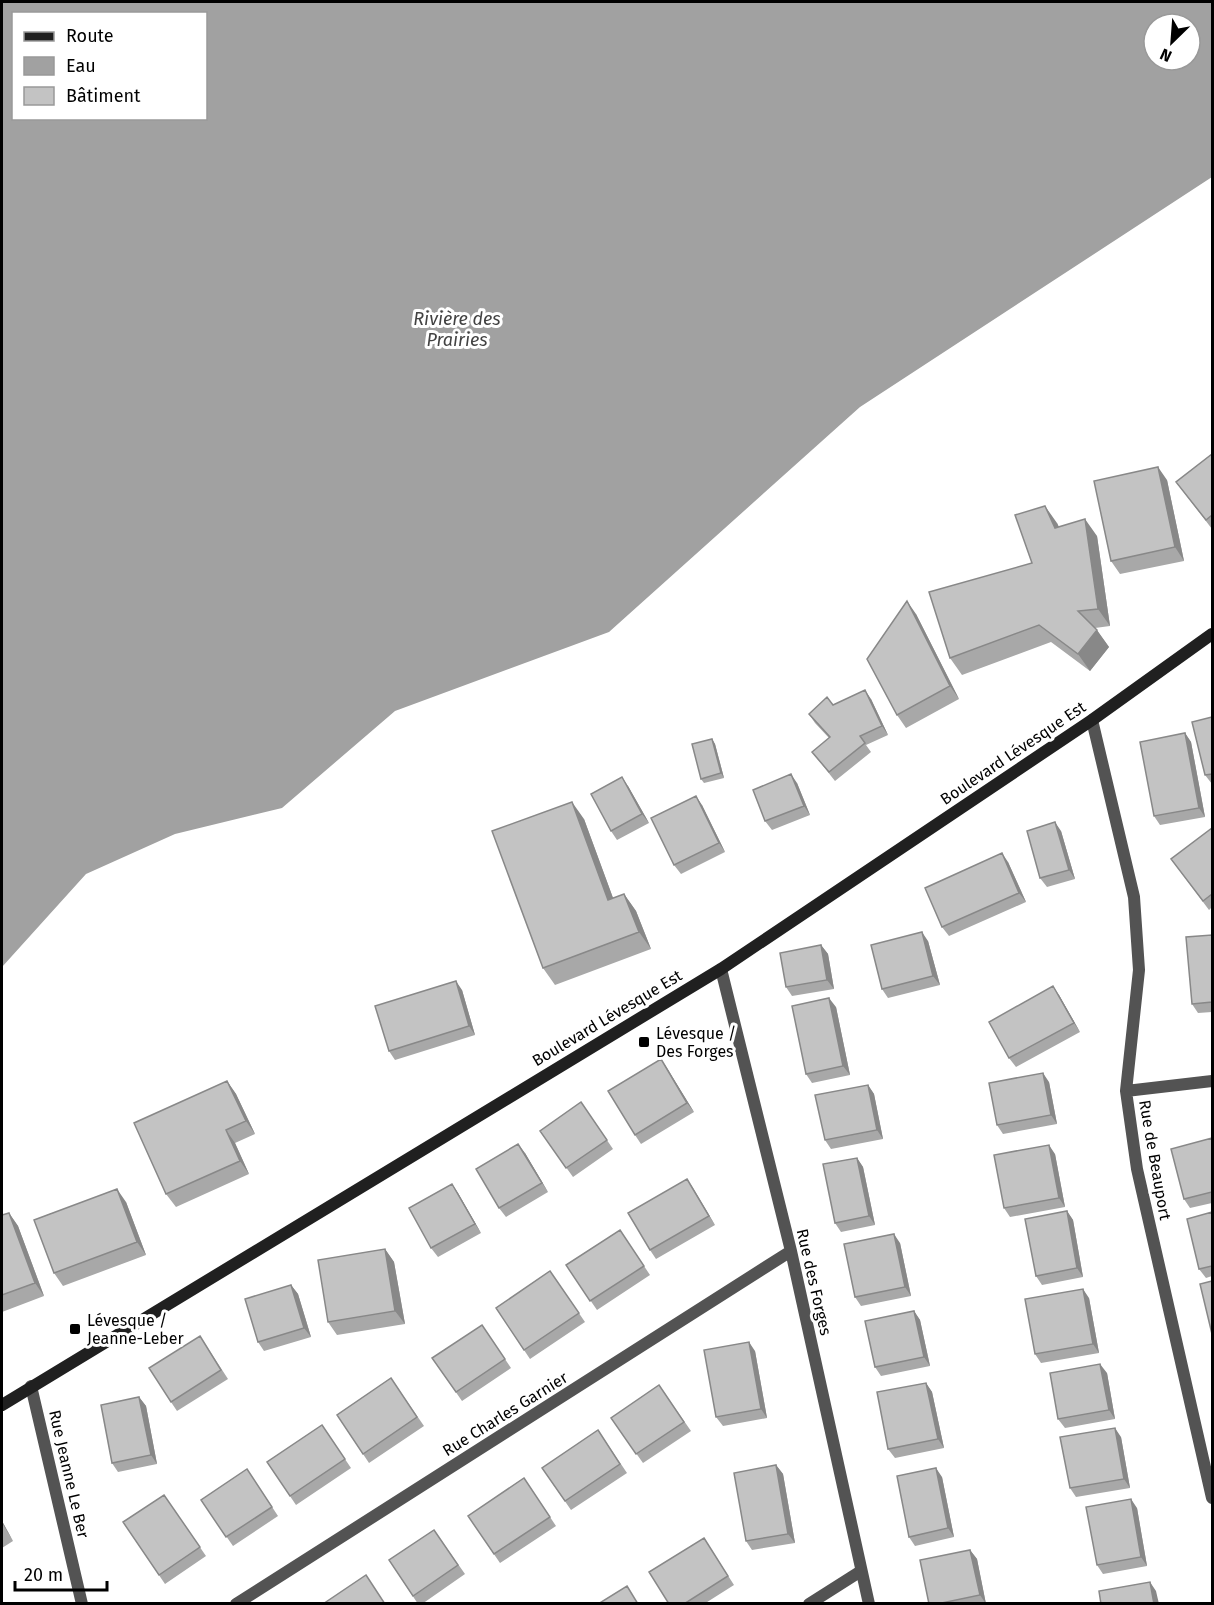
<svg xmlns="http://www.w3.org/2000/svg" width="1214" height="1605" font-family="'Fira Sans',sans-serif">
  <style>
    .water { fill: #a1a1a1; fill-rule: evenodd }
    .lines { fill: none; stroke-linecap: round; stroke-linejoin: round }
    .street { stroke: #535353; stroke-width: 12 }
    .secondary { stroke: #202020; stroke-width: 12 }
    .wall { fill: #a8a8a8 }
    .shaded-wall { fill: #888 }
    .building { fill: #c3c3c3; stroke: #888; stroke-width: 1.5 }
    .poi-dot { fill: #000; stroke: #fff; stroke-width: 2 }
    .labels { text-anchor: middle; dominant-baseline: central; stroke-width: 6; stroke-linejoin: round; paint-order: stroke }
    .street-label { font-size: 16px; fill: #000; stroke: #fff }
    .poi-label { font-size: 16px; fill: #000; stroke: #fff; text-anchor: start }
    .water-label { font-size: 18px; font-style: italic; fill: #424242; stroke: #fff }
  </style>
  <rect width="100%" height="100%" fill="#fff"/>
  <path class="water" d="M2 2H1212V177L860 407 609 632 395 711 282 808 175 834 86 874 2 967ZM14 14H206V118H14ZM1154 24H1190V60H1154Z"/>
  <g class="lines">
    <path class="street" d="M1092 720 1134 897 1139 970 1126 1091 1137 1169 1212 1498
      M721 969 791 1251 869 1604
      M1126 1091 1212 1081
      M31 1386 82 1604
      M236 1604 791 1251
      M809 1604 861 1571"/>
    <path class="secondary" d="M2 1405 721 969 1092 720 1212 634"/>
  </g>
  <path class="wall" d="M1212 454V529L1176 482Z
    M1167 480 1184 561 1120 574 1111 561Z
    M1057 523 1059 527 1097 536 1110 626 1095 628 1109 647 1090 671 1051 642 962 675 950 658 1032 563Z
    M916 614 959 699 906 728 897 715Z
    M871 699 888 735 866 745 871 752 835 781 812 752 829 738 815 723 809 714 833 705Z
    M1212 717V784L1205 775Z
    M1185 733 1191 742 1205 817 1160 825 1154 816Z
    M712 739 715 744 724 778 704 783 701 779Z
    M797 783 810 815 772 830 765 821Z
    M628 786 649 823 617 840 611 831Z
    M702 805 725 852 681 874 674 865Z
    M584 819 613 898 624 894 636 911 651 949 555 985 543 968Z
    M1212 828V907L1209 910 1171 859Z
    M1061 831 1075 879 1047 887 1040 878Z
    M1008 862 1026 902 949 936 942 927Z
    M1212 935V1012L1198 1013 1192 1004Z
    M928 941 940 985 888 998 882 989Z
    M821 945 828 954 834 989 792 996 786 987Z
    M462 990 475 1035 395 1060 389 1051Z
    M1059 995 1080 1032 1016 1067 1009 1058Z
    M836 1007 850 1075 812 1083 806 1074Z
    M661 1059 694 1112 641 1144 635 1135Z
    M227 1081 236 1094 255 1134 235 1143 249 1174 176 1207 166 1194Z
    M1049 1082 1057 1124 1003 1134 997 1125Z
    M868 1085 874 1094 883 1139 831 1149 825 1140Z
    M581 1102 613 1149 573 1177 540 1131Z
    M1212 1138V1203L1190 1208 1184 1199Z
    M525 1153 548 1192 506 1217 499 1208Z
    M1055 1154 1065 1207 1010 1217 1004 1208Z
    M857 1158 863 1167 875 1225 841 1232 835 1223Z
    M687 1179 715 1225 656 1259 650 1250Z
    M452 1184 458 1193 481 1233 438 1257 431 1248Z
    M126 1202 146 1255 63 1286 54 1273Z
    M1067 1211 1073 1220 1083 1277 1042 1285 1036 1276Z
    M1212 1212V1276L1206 1278 1199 1269Z
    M9 1213 18 1226 44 1296 2 1312V1215Z
    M620 1230 650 1275 597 1310 566 1265Z
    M900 1243 911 1296 861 1306 855 1297Z
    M385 1249 394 1262 405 1324 337 1335 328 1322Z
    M550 1271 585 1322 530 1359 496 1308Z
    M291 1285 298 1294 311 1337 264 1351 258 1342Z
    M1089 1298 1099 1353 1041 1363 1035 1354Z
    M914 1311 920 1320 930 1366 881 1376 875 1367Z
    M482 1325 511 1368 462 1401 432 1358Z
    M200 1336 228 1379 177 1411 171 1402Z
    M755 1351 767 1418 723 1426 716 1417Z
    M1107 1373 1115 1419 1065 1428 1058 1419Z
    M391 1378 424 1426 369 1463 337 1415Z
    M926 1383 932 1392 944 1448 895 1458 888 1449Z
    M659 1385 691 1431 643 1463 611 1418Z
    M139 1397 146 1406 157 1464 118 1472 112 1463Z
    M322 1425 351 1468 296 1505 267 1462Z
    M598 1430 627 1473 571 1510 542 1468Z
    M1121 1437 1130 1488 1076 1497 1070 1488Z
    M776 1465 783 1474 795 1543 752 1550 746 1541Z
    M247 1469 278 1516 233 1546 201 1500Z
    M942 1477 954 1537 915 1546 909 1537Z
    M524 1478 556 1526 500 1563 468 1516Z
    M164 1495 206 1556 165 1584 123 1522Z
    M1137 1508 1147 1566 1103 1574 1097 1565Z
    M2 1521 13 1541 2 1548Z
    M434 1530 465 1574 422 1604H418L389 1560Z
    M704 1538 734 1585 704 1604H669Z
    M970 1550 977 1559 986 1604H929Z"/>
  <path class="shaded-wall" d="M1158 467 1167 480 1184 561 1175 547Z
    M1045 506 1057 523 1067 545 1055 528Z
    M1085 519 1097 536 1110 626 1098 609Z
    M907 601 916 614 959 699 950 686Z
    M1097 630 1109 647 1090 671 1078 654Z
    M865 690 871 699 888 735 882 726Z
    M1185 733 1191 742 1205 817 1199 808Z
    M712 739 715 744 724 778 721 773Z
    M791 774 797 783 810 815 804 806Z
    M622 777 628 786 649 823 642 814Z
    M696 796 702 805 725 852 719 843Z
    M572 802 584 819 620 917 608 900Z
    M1055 822 1061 831 1075 879 1069 870Z
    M1002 853 1008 862 1026 902 1019 893Z
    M624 894 636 911 651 949 639 932Z
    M922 932 928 941 940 985 933 976Z
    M821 945 828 954 834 989 827 980Z
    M456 981 462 990 475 1035 469 1026Z
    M1053 986 1059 995 1080 1032 1074 1023Z
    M829 998 836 1007 850 1075 843 1066Z
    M661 1059 667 1068 694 1112 687 1103Z
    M1043 1073 1049 1082 1057 1124 1051 1115Z
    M227 1081 236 1094 255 1134 246 1121Z
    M868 1085 874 1094 883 1139 877 1130Z
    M226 1130 235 1143 249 1174 240 1161Z
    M518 1144 525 1153 548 1192 542 1183Z
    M1049 1145 1055 1154 1065 1207 1059 1198Z
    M857 1158 863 1167 875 1225 869 1216Z
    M687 1179 693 1188 715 1225 709 1216Z
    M452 1184 458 1193 481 1233 475 1224Z
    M117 1189 126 1202 146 1255 137 1242Z
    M1067 1211 1073 1220 1083 1277 1077 1268Z
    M9 1213 18 1226 44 1296 35 1283Z
    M894 1234 900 1243 911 1296 905 1287Z
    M385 1249 394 1262 405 1324 395 1311Z
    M291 1285 298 1294 311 1337 304 1328Z
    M1083 1289 1089 1298 1099 1353 1093 1344Z
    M914 1311 920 1320 930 1366 924 1357Z
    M749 1342 755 1351 767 1418 761 1409Z
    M1100 1364 1107 1373 1115 1419 1109 1410Z
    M926 1383 932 1392 944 1448 938 1439Z
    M139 1397 146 1406 157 1464 151 1455Z
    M1115 1428 1121 1437 1130 1488 1124 1479Z
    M776 1465 783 1474 795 1543 788 1534Z
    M936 1468 942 1477 954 1537 948 1528Z
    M1131 1499 1137 1508 1147 1566 1141 1557Z
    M2 1521 13 1541 2 1523Z
    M970 1550 977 1559 986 1604 980 1595Z
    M1150 1582 1156 1591 1159 1604H1154Z"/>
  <path class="building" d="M1212 454V515L1206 520 1176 482Z
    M1158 467 1175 547 1111 561 1094 481Z
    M1045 506 1055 528 1085 519 1098 609 1078 611 1097 630 1078 654 1039 625 950 658 929 592 1032 563 1015 515Z
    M907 601 950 686 897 715 867 659Z
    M865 690 882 726 860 736 865 743 829 772 812 752 830 737 809 714 827 697 833 705Z
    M1212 717V774L1205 775 1192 722Z
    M1185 733 1199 808 1154 816 1140 742Z
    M712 739 721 773 701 779 692 744Z
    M791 774 804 806 765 821 753 790Z
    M622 777 642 814 611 831 591 794Z
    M696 796 719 843 674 865 651 818Z
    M572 802 608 900 624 894 639 932 543 968 492 831Z
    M1055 822 1069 870 1040 878 1027 831Z
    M1212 828V894L1203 901 1171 859Z
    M1002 853 1019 893 942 927 925 888Z
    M922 932 933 976 882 989 871 945Z
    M1212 935V1002L1192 1004 1186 937Z
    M821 945 827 980 786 987 780 953Z
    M456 981 469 1026 389 1051 375 1006Z
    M1053 986 1074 1023 1009 1058 989 1022Z
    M829 998 843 1066 806 1074 792 1006Z
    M661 1059 687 1103 635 1135 608 1091Z
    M1043 1073 1051 1115 997 1125 989 1083Z
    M227 1081 246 1121 226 1130 240 1161 166 1194 134 1123Z
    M868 1085 877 1130 825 1140 815 1095Z
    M581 1102 607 1140 566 1168 540 1131Z
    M1212 1138V1192L1184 1199 1171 1149Z
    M518 1144 542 1183 499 1208 476 1169Z
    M1049 1145 1059 1198 1004 1208 994 1155Z
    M857 1158 869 1216 835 1223 823 1164Z
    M687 1179 709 1216 650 1250 628 1213Z
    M452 1184 475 1224 431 1248 409 1208Z
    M117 1189 137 1242 54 1273 34 1220Z
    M1067 1211 1077 1268 1036 1276 1025 1219Z
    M1212 1212V1266L1199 1269 1187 1219Z
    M9 1213 35 1283 2 1295V1215Z
    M620 1230 644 1266 590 1301 566 1265Z
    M894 1234 905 1287 855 1297 844 1244Z
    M385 1249 395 1311 328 1322 318 1260Z
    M550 1271 579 1313 524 1350 496 1308Z
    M1212 1281V1334L1200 1284Z
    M291 1285 304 1328 258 1342 245 1299Z
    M1083 1289 1093 1344 1035 1354 1025 1299Z
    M914 1311 924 1357 875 1367 865 1321Z
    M482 1325 505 1359 456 1392 432 1358Z
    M200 1336 221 1370 171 1402 149 1368Z
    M749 1342 761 1409 716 1417 704 1350Z
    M1100 1364 1109 1410 1058 1419 1050 1373Z
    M391 1378 417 1417 363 1454 337 1415Z
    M926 1383 938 1439 888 1449 877 1392Z
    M659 1385 684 1422 636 1454 611 1418Z
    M139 1397 151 1455 112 1463 101 1405Z
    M322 1425 345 1459 290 1496 267 1462Z
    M1115 1428 1124 1479 1070 1488 1060 1437Z
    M598 1430 620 1464 565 1501 542 1468Z
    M776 1465 788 1534 746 1541 734 1473Z
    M936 1468 948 1528 909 1537 897 1476Z
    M247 1469 272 1507 226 1537 201 1500Z
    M524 1478 550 1517 494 1554 468 1516Z
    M164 1495 200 1547 159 1575 123 1522Z
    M1131 1499 1141 1557 1097 1565 1086 1507Z
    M434 1530 458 1565 413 1596 389 1560Z
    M704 1538 728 1576 684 1604H669L649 1572Z
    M970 1550 980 1595 937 1604H929L920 1560Z
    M366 1575 385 1604H323Z
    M1150 1582 1154 1604H1101L1099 1591Z
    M627 1586 638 1604H598Z"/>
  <g class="poi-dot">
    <rect x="638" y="1036" width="12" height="12" rx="3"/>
    <rect x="69" y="1323" width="12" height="12" rx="3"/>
  </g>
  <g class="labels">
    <g class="street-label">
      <text transform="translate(1013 753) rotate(-34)">Boulevard Lévesque Est</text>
      <text transform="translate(607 1018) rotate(-31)">Boulevard Lévesque Est</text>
      <text transform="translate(1155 1160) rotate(80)">Rue de Beauport</text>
      <text transform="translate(814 1282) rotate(77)">Rue des Forges</text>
      <text transform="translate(505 1414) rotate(-32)">Rue Charles Garnier</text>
      <text transform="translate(69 1474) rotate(77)">Rue Jeanne Le Ber</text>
    </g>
    <g class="poi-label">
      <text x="656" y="1033">Lévesque /<tspan x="656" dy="18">Des Forges</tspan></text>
      <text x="87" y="1320">Lévesque /<tspan x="87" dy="18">Jeanne-Leber</tspan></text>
    </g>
    <g class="water-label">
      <text x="457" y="319">Rivière des<tspan x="457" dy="21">Prairies</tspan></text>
    </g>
  </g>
  <rect width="1214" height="1605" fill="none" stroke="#000000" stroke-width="6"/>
  <rect x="12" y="12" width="195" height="108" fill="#ffffff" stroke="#999999" stroke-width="1.5"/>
  <rect x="24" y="32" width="30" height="9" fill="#202020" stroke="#999999" stroke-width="1.5"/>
  <text x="66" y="42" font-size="18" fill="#000000">Route</text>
  <rect x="24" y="57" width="30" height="18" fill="#a1a1a1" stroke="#999999" stroke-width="1.5"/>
  <text x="66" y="72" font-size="18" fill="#000000">Eau</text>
  <rect x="24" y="87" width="30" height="18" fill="#c3c3c3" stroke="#999999" stroke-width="1.5"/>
  <text x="66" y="102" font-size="18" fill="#000000">Bâtiment</text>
  <g transform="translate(1172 42) rotate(205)"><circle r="28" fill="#ffffff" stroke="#999999" stroke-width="1.5"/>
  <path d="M0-4.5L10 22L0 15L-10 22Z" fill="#000000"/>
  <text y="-9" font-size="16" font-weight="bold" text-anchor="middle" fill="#000000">N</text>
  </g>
  <path d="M15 1581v9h92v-9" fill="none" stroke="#000000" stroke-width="3"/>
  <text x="24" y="1581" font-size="18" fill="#000000" stroke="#ffffff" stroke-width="4.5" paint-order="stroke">20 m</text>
</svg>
